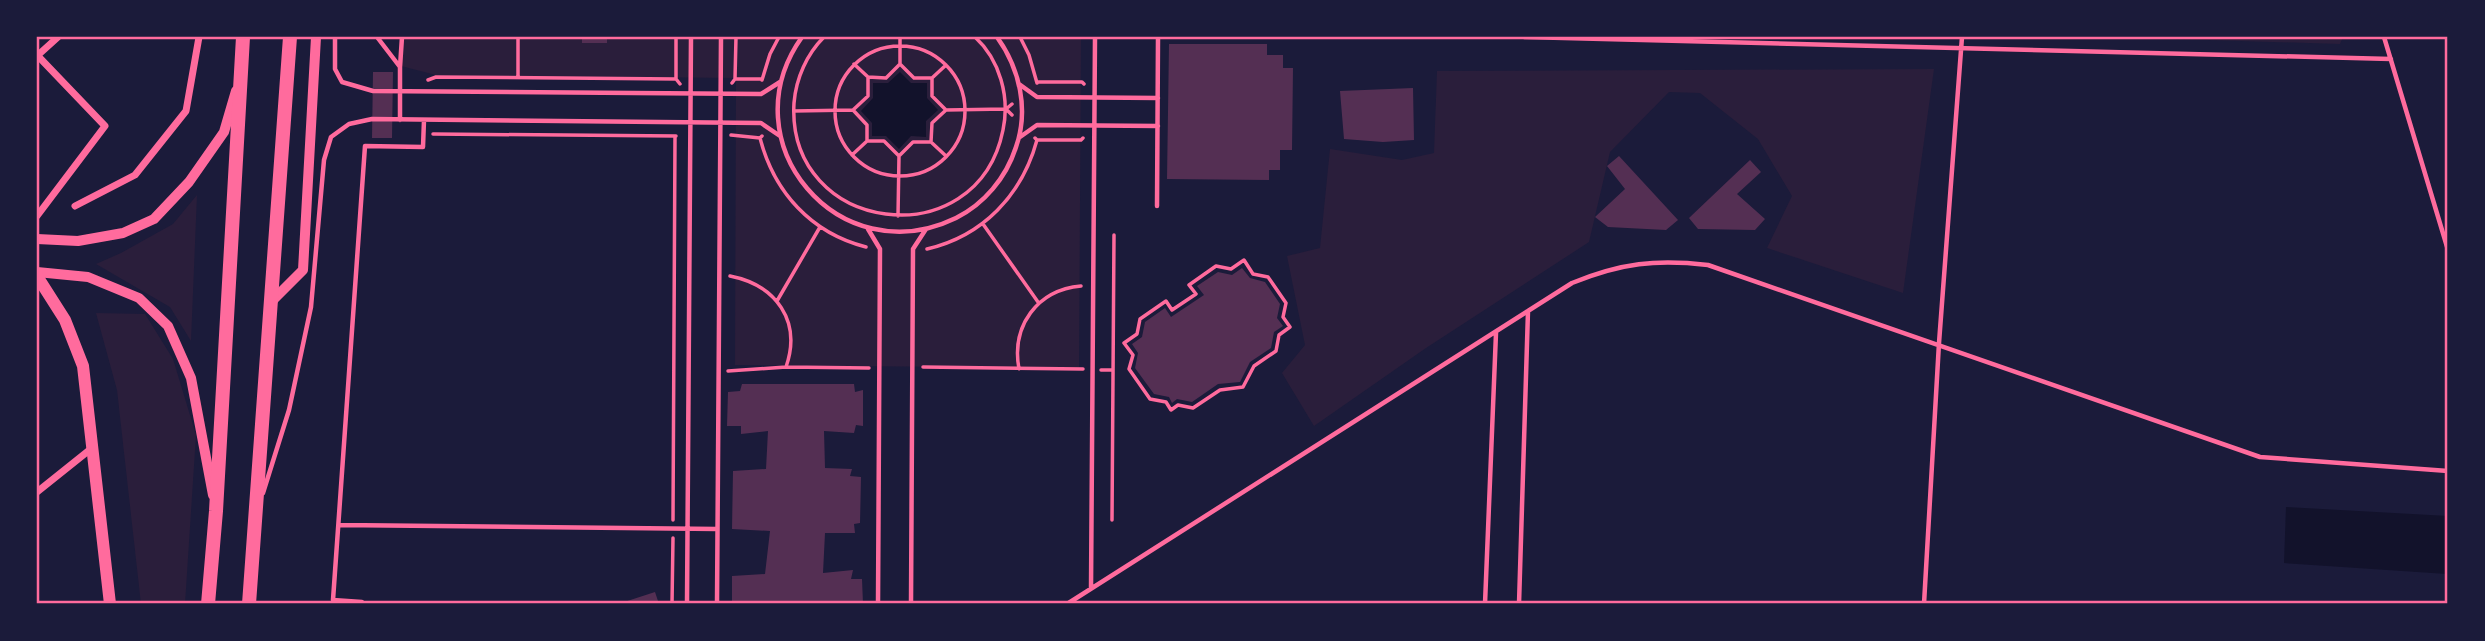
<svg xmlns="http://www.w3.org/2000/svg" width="2485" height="641" font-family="Jost,sans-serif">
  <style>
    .green { fill: #2a1e3b }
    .water { fill: #12122b }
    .building { fill: #542f53 }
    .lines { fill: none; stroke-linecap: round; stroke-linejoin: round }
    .path { stroke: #ff6b9d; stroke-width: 3.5 }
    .service { stroke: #ff6b9d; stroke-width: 4.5 }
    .minor { stroke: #ff6b9d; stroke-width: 7 }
    .tertiary { stroke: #ff6b9d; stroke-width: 10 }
    .primary { stroke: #ff6b9d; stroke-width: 12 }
    .trunk { stroke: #ff6b9d; stroke-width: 14 }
    .neatline { fill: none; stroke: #ff6b9d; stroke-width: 2.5 }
  </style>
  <rect width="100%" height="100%" fill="#1b1b3a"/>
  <path class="green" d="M403 37H1081L1079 368 735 365 736 78 436 75 401 66Z
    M2112 37H2343L2340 44Z
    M1934 69 1903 293 1767 248 1792 196 1758 139 1700 93 1669 92 1610 152 1589 242 1426 348 1314 426 1282 373 1305 345 1287 256 1320 248 1330 149 1402 160 1434 153 1437 71Z
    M197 195 191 341 170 307 96 264 121 253 173 224Z
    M96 313 145 314 173 359 196 435 185 604H141L117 390Z"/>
  <path class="water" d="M900 72 911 83H927V98L938 110 926 121V137L911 136 899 149 886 136H872V123L861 111 873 98V83H888Z
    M2286 507 2448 516 2447 574 2284 563Z"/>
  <path class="building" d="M582 37H607V43H582Z
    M1169 44H1267V55H1283V68H1293L1292 150H1280V170H1269V180L1167 179Z
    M373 72H393L392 138H372Z
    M1413 88 1414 140 1383 142 1344 139 1340 91Z
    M1619 156 1678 220 1666 230 1608 227 1595 217 1625 189 1607 166Z
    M1750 160 1761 172 1737 194 1765 219 1755 230 1698 229 1689 218Z
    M1242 268 1250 278 1265 282 1280 304 1277 318 1283 326 1274 332 1271 348 1250 362 1240 382 1218 384 1192 402 1177 399 1172 403 1169 397 1154 394 1135 368 1138 353 1132 344 1142 337 1145 322 1165 308 1171 317 1204 295 1197 286 1218 272 1232 275Z
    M742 384H854L855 392 863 390V426L856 425 854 433 824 431 825 468 852 469 850 476 861 477 860 523 854 524 855 533H825L823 573 853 570 851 579H862L863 604H732V576L765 574 770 531 732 529 733 471 766 469 768 431 741 434V426H727L728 392 740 391Z
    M655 592 659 604H618Z"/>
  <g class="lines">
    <path class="path" d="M824 37C807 54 796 78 794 103 786 234 977 259 1003 130 1010 97 1000 60 975 37
      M1020 37 1029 55 1037 83
      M835 111a65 65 0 1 1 130 0a65 65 0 1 1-130 0Z
      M854 64 868 77
      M900 64 914 78H932V96L946 110 932 123 931 142H913L899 156 884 141H867V125L853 110 868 96V77L886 78Z
      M900 64V37
      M518 77V37
      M932 78 946 65
      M676 79V37
      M735 79 736 37
      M428 80 436 77 676 79 680 84
      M762 80 770 54 779 37
      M1038 82H1082L1084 84
      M732 83 735 79H761
      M946 110 1006 109
      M794 111 853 110
      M1012 115 1006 109 1012 104
      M433 134 676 136
      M731 135 760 138
      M762 136 760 138C774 192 811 233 866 247
      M1037 140H1081L1083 138
      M931 142 946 156
      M852 155 867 141
      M898 216 899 156
      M983 224 1038 302
      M927 249C983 236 1022 195 1037 140L1035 138
      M1244 260 1253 274 1268 277 1286 303 1283 317 1290 327 1279 335 1276 351 1254 366 1243 387 1220 390 1193 408 1178 405 1171 410 1166 402 1150 399 1129 369 1133 355 1124 343 1137 334 1140 319 1166 301 1172 310 1196 294 1189 285 1216 266 1231 269Z
      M730 276C776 285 802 321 786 367
      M777 301 820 227
      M923 367 1083 369
      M1019 369C1011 326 1037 290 1081 286
      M1101 370H1113
      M728 371 786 367 869 368
      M673 520 675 137
      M1112 520 1114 235
      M672 604 673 538"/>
    <path class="service" d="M335 37V69L342 82 373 91 761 94 780 82
      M377 37 400 67V120
      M802 37C727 142 839 275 956 218 984 204 1006 178 1016 147 1029 110 1020 69 997 37
      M1524 37 2391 59
      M2384 37 2448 250
      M400 67 402 37
      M1019 84 1037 97 1158 98
      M1020 137 1037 125 1158 126
      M1157 206 1158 37
      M868 229 880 249 878 604
      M263 493 289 410 311 307 324 160 331 137 349 124 372 119 761 123 780 136
      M339 525 717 529
      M1091 588 1095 37
      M362 604V602L333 600 365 146 423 147 424 120
      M687 604 691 37
      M717 604 721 37
      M911 604 913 249 926 229
      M1067 604 1572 283C1621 263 1656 259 1708 265L2260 457 2448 471
      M1485 604 1496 333
      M1519 604 1528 311
      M1924 604 1939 343 1962 37"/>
    <path class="minor" d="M37 55 105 126 37 216
      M37 56 58 37
      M75 206 135 175 186 111 199 37
      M37 492 92 448"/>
    <path class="tertiary" d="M37 239 78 241 123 233 154 219 189 182 224 132 236 91
      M37 272 88 277 139 298 168 326 191 378 213 495
      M271 302 303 270 316 37"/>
    <path class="primary" d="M37 276 65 320 83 366 110 604"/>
    <path class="trunk" d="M208 604 216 511 243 37
      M249 604 290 37"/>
  </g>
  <rect width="2485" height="641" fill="none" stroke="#1b1b3a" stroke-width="77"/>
  <rect x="38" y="38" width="2408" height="564" class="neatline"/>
</svg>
